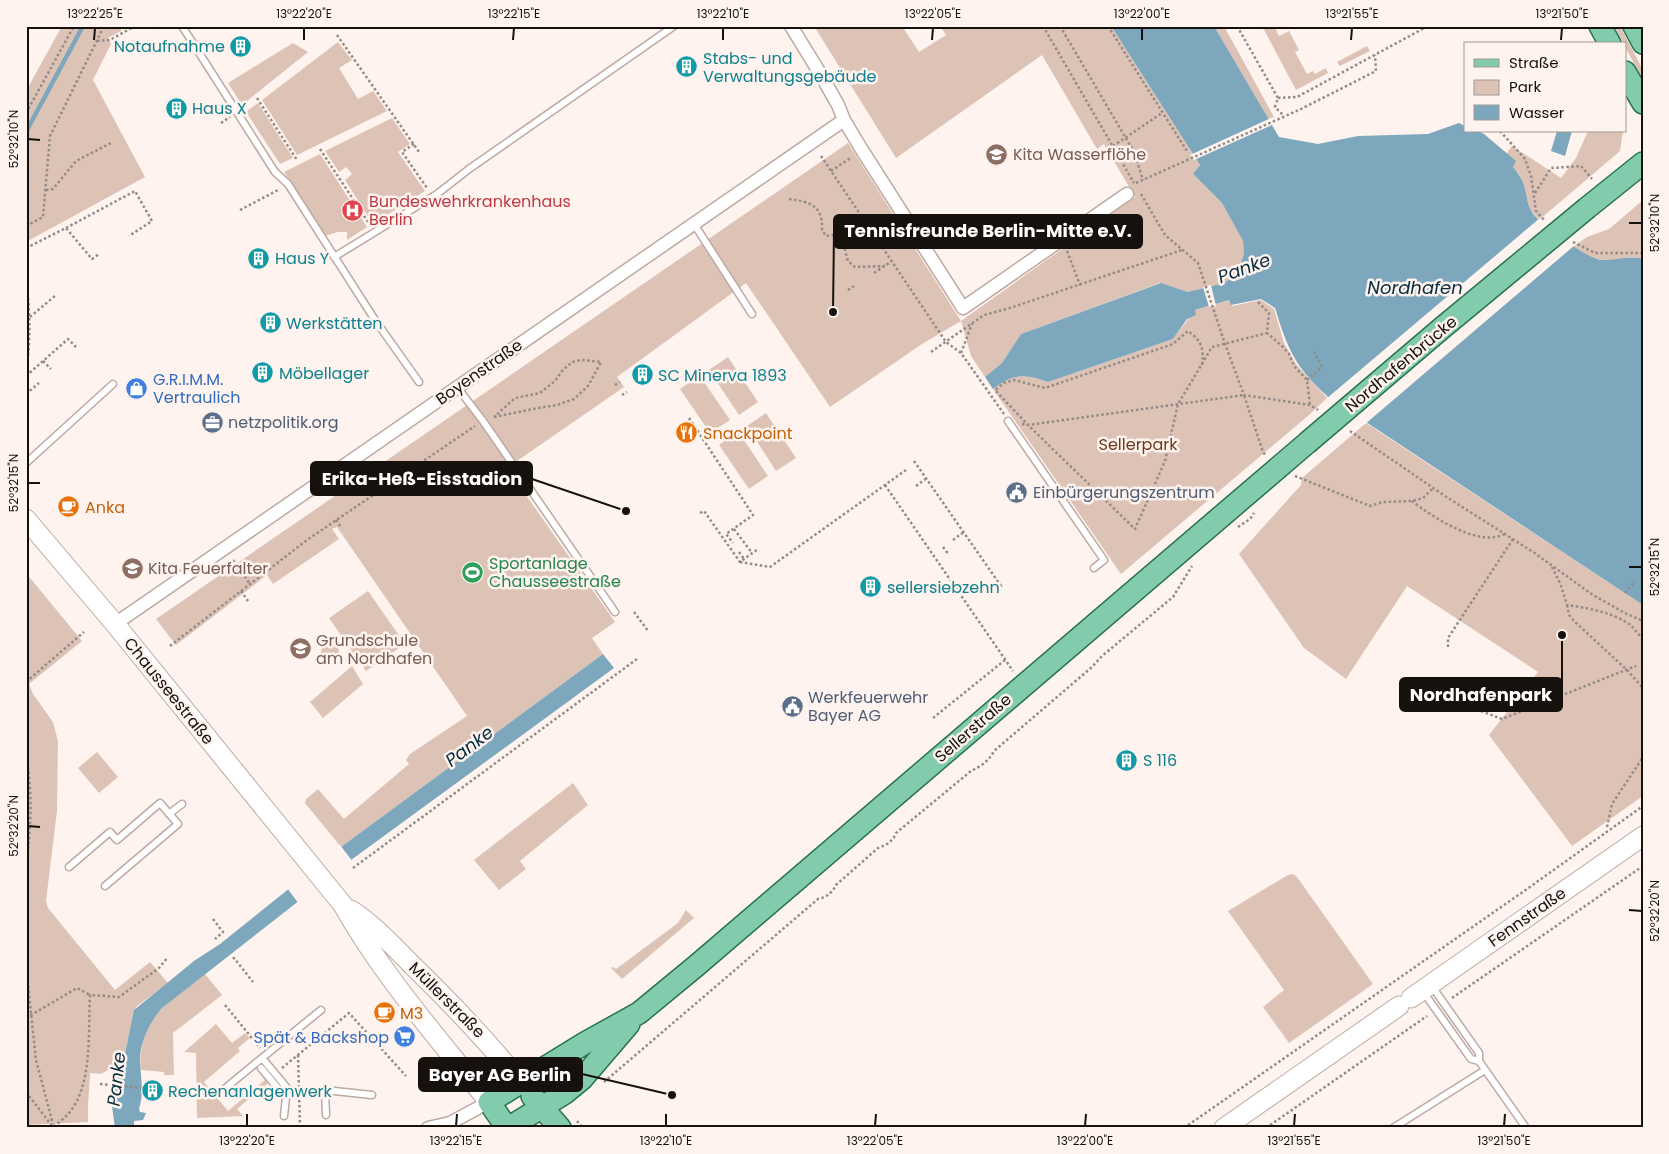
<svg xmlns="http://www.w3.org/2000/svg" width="1669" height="1154" font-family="Poppins,sans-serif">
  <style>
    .green { fill: #ddc3b6 }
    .water { fill: #7ca7bc }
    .pier { fill: #fef3ee }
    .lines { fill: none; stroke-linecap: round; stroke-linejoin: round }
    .stream { stroke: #7ca7bc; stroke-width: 4.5 }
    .lane-casing { stroke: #bcaaa2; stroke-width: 9 }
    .street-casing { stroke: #bcaaa2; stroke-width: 15 }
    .secondary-casing { stroke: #bcaaa2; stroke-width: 21 }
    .primary-casing { stroke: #277351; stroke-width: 24 }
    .path { stroke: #948b87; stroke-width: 2.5; stroke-dasharray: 2.5 2.5; stroke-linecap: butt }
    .lane { stroke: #fff; stroke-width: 6 }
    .street { stroke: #fff; stroke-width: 12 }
    .secondary { stroke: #fff; stroke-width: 19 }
    .primary { stroke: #82cbac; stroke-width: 21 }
    .primary-bridge-casing { stroke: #277351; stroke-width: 24; stroke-linecap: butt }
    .primary-bridge { stroke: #82cbac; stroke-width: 21 }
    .ticks { fill: none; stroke: #17110e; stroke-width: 2 }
    .labels { text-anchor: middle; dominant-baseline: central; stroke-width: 5; stroke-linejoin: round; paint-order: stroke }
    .culture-label { font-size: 16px; fill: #0d838f; stroke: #fef3ee; text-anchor: start }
    .education-label { font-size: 16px; fill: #785e54; stroke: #fef3ee; text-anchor: start }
    .health-label { font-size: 16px; fill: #be3a42; stroke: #fef3ee; text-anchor: start }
    .street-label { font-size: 16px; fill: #17110e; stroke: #fef3ee }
    .shop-label { font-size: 16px; fill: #366cbe; stroke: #fef3ee; text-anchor: start }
    .service-label { font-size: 16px; fill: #4e5e75; stroke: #fef3ee; text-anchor: start }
    .food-label { font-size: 16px; fill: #c56008; stroke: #fef3ee; text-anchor: start }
    .park-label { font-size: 16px; fill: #6d381b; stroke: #fef3ee }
    .leisure-label { font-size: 16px; fill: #27864d; stroke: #fef3ee; text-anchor: start }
    .water-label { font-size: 18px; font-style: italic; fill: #062e3e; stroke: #fef3ee }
    .leader { fill: none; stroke: #17110e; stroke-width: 2 }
    .callout-dot { fill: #17110e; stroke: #fef3ee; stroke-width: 2 }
    .callout { fill: #17110e; stroke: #17110e; stroke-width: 2 }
    .callout-label { font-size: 18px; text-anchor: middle; font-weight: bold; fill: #fff }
    .neatline { fill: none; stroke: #17110e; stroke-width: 2 }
    .ticks-label { font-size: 12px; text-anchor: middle; fill: #17110e }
  </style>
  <rect width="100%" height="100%" fill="#fef3ee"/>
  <path class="green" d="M62 26H122L121 31 108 38 111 44 93 80 145 177 26 242V91Z
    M814 26H902L919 52 946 35 940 26H1111L1200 165 1193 174 1222 203 1243 241 1244 254 1237 274 1224 283 1188 292 1160 283 1021 334 1002 363 985 377 971 356 961 321 922 344 830 407 746 283 617 377 624 387 507 468 615 622 592 638 603 654 341 847 305 803 306 799 318 789 344 819 409 764 406 760 410 754 467 716 337 527 332 529 339 539 273 584 267 575 176 645 156 619 848 143 961 321 1135 197 1104 144 1097 149 1042 55 896 158Z
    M1214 26H1224L1274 117 1268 119Z
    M1262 26H1274L1279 36 1289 31 1299 50 1295 52 1307 74 1313 71 1315 74 1326 68 1328 73 1296 90Z
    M1614 26H1620L1643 70V80L1625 47V44H1624Z
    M338 42 352 60 339 68 358 99 373 91 387 111 297 155 262 100Z
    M293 43 308 52 242 105 228 83Z
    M1367 46 1370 51 1340 66 1337 62Z
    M258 103 293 158 280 164 246 112Z
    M392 118 410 144 398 152 425 191 373 224 345 180 352 174 346 167 339 172 325 151Z
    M1588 131H1623L1620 151 1539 220 1530 209 1520 176 1513 167 1507 153 1512 146 1561 178 1576 158Z
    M320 154 367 227 347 240V232H338L325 236 284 172Z
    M1643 200V259C1628 255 1624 259 1611 260 1598 261 1583 256 1573 247L1587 237 1609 229Z
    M1229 300 1232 306 1261 300 1274 309 1284 343 1296 364 1327 398 1309 415 1121 574 993 389C1014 373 1024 374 1048 382L1173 339 1195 310Z
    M728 357 758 402 739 415 709 370Z
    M700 376 730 420 710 433 680 389Z
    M766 413 796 458 776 471 747 426Z
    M1366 423 1643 605V796L1572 846 1489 735 1538 672 1407 586 1346 679 1304 648 1239 554 1301 485 1302 478Z
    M738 431 768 476 749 489 719 445Z
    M26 573 82 641 29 684 33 694 53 722 58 741 57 811 46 901 48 908 115 990 150 962 168 983 137 1006 134 1011 123 1061 101 1074 90 1073 88 1105V1122L26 1125Z
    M368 591 405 644 366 671 329 618Z
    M321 652a9 9 0 1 1 18 0a9 9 0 1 1-18 0Z
    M352 666 363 684 323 718 310 702Z
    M97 752 118 777 99 793 78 768Z
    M573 783 588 805 520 861 526 869 499 890 474 860Z
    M1293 874 1297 877 1373 984 1289 1043 1263 1007 1284 990 1228 911 1288 875Z
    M686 910 694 918 622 979 611 968 613 967 616 969 678 923Z
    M205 974 222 995 173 1033 174 1075H164V1072L141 1070C138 1053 145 1029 156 1015 168 1000 190 986 205 974Z
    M216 1024 232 1043 245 1033 250 1038 238 1048 240 1051 204 1082 228 1111 265 1080 268 1083 237 1109 243 1116 197 1118 196 1053 184 1052Z"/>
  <path class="water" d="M1111 26H1214L1279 137 1318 144 1358 136 1428 134 1459 123 1465 126V131H1478L1484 134 1516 161 1513 167C1517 172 1521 177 1523 183 1527 192 1526 203 1532 212 1540 225 1586 258 1601 260 1617 261 1626 255 1643 259V605L1328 397C1295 367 1288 350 1275 308L1261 299 1231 305 1229 300 1195 310 1196 315 1187 319 1173 339 1048 382C1024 374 1014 373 993 389L985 377 1002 363 1021 334 1161 283 1188 292 1224 283 1237 274 1244 254 1243 241 1222 203 1193 174 1200 165Z
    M1557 131H1572L1565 156 1551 151Z
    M603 654 614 668 351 860 162 1008C150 1021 139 1044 140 1062 141 1079 144 1093 139 1109L140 1112 146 1113 143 1120 134 1121V1128H115L111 1099 113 1078 124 1058 134 1010 194 961 220 944 341 847Z"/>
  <path class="pier" d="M1271 118 1274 124 1194 160 1190 155Z
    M1540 218 1575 245 1364 425 1326 399Z
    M1211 285 1216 306 1209 307 1203 287Z
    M340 845 353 862 299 904 287 888Z"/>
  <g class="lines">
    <path class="stream" d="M26 154 27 130 83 26"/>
    <defs>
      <path id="lane" d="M182 26 275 172 288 184 375 320 419 382
        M694 224 752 314
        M334 257 437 194 469 169 674 26
        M457 387 483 421 615 612
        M1008 421 1104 560 1094 568
        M26 463 113 384
        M169 814 182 804
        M69 867 110 832 117 840 160 803 178 824 105 886
        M1431 985 1479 1053V1061
        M1424 993 1471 1059 1479 1061 1526 1128
        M262 1058 321 1010
        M261 1068 286 1098
        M222 1091 262 1058 287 1088 284 1116
        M326 1115 325 1090 372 1095
        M1393 1128 1485 1070"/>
      <path id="street" d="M791 26 821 75 838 105 844 120 862 150 963 308 1127 194
        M115 624 844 120
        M428 1128 450 1123 489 1102"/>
      <path id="secondary" d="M26 519 115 624 343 905C383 976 438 1038 489 1102
        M351 910C373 924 392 945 411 964 450 1002 487 1040 521 1083
        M1411 998 1643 836
        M1224 1128 1399 1006"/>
      <path id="primary" d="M1600 26 1610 44
        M1634 26 1643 43
        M1625 72 1643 103
        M1587 208 1643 163
        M532 1096 560 1128
        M507 1128 489 1102 585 1043 639 1013 696 966 1307 443
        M508 1128 565 1093 582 1079 629 1024"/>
    </defs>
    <use href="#lane" class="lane-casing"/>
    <use href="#street" class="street-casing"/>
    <use href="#secondary" class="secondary-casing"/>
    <use href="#primary" class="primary-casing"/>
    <path class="path" d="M150 26 151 29 156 26
      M1043 26 1134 183
      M1060 26 1134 152 1143 180
      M1108 26 1187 151
      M1237 26 1278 98 1275 107 1284 116
      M1321 26 1323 29
      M337 35 419 152
      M97 41 110 40 135 26
      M257 98 297 160
      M1278 98 1297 97 1428 26
      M26 113 74 26
      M221 123 230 117
      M1500 131 1525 159 1531 176 1536 211 1544 220
      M414 144 402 152 427 188
      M1113 146 1162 113
      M320 149 370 225
      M821 156 946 342 961 353 1004 414
      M831 171 852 157
      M1136 183 1301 109 1376 71 1375 55
      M46 190 53 189 76 161 111 143
      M1535 193 1551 168 1581 166 1592 179
      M1141 194 1165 235 1198 263 1225 344 1244 395 1310 405 1318 410
      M789 199C810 202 823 205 822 230L826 236 833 235 843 243 848 261 855 267 885 266
      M240 210 280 189
      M26 226 43 217 50 136 104 26
      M66 228 135 191 152 221 129 236
      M1573 242 1595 253H1643
      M26 248 66 228 92 259 99 254
      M1067 251 1080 285
      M874 273 892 261
      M26 278C30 312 31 339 26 372
      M848 290 854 286
      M1258 302 1269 313 1267 333 1283 347 1289 354 1294 366 1307 380 1310 405
      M30 317 56 295
      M931 352 984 315 1010 308 1182 250
      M961 353 972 324
      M43 361 51 369
      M1202 365C1204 349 1202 341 1188 331L1173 344 1045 388 1014 380 1004 383 995 390 1028 425 1135 529 1165 461 1178 404 1212 347 1267 333
      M26 376 68 339 76 347
      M1307 380 1322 367 1314 352
      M615 385 620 382
      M26 394 39 383
      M622 395 627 392
      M494 417 538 408 557 405 574 399 588 386 601 362 581 360 572 362 562 371 555 381 540 393 515 398 494 417
      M689 418 753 515 726 534 733 543
      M1022 424 1028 425 1244 395 1263 452 1266 456
      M1350 431 1445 496 1533 552 1593 595 1625 613 1643 621
      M914 461 1001 586 991 594
      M1295 476 1370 506 1383 502 1412 501 1423 498 1433 488
      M885 485 1013 671
      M916 486 927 478
      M1412 501C1431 516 1479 548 1504 534
      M700 513 704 511 740 562 758 549
      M336 520 341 527
      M1238 527 1250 519 1254 513
      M734 529 752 553
      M953 540 964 532
      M943 547 949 555
      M739 552 744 559
      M233 560 250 584
      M740 562 770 567 906 470
      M1552 567 1560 583 1567 605C1587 608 1612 612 1629 624 1634 628 1638 634 1643 639
      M241 591 248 601
      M1625 593 1635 581
      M1567 605 1569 615 1574 621 1627 670 1643 688
      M634 612 648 631
      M170 646 307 540 475 426
      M1448 647V638L1513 539
      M26 682 84 632
      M1481 711 1502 719 1636 666
      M933 718 1005 660
      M26 757C33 792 31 830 26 865
      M1607 827 1612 804 1643 757
      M353 868 637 659
      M213 919 223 932 215 939
      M233 959 234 958 253 982
      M26 966 36 1060 53 1124
      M1452 998 1643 866
      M225 1005 260 1048
      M26 1018 77 988 90 995
      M298 1055 300 1125
      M282 1068 349 1013 406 1076
      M604 1082 818 899C827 897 832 893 836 885L878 848C887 845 893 841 896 833L971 771C981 766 989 761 994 751L1092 667 1102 656 1173 597 1192 566
      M100 1084 142 1088
      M26 1092 53 1127C58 1123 64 1119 68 1114 93 1087 88 1030 90 995L119 997 159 968 168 957
      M577 1121 583 1128
      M1184 1128 1527 889 1643 806
      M1266 1128 1427 1016"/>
    <use href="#lane" class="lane"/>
    <use href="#street" class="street"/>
    <use href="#secondary" class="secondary"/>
    <use href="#primary" class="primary"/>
    <defs>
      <path id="primary-bridge" d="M1307 443 1442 328 1587 208"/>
    </defs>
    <use href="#primary-bridge" class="primary-bridge-casing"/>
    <use href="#primary-bridge" class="primary-bridge"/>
  </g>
  <path class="ticks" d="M94 40 95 28M304 40V28M513 40 514 28M723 40V28M932 40 933 28M1142 40V28M1351 40 1352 28M1561 40 1562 28M28 139 40 140M1629 223H1642M28 483H40M1629 567H1642M28 826 40 827M1629 910 1642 911M247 1126V1114M456 1126 457 1114M666 1126V1114M875 1126 876 1114M1085 1126 1086 1114M1294 1126 1295 1114M1504 1126 1505 1114"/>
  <defs>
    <symbol id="building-disc" viewBox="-11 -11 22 22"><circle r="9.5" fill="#0f9aa8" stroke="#fef3ee"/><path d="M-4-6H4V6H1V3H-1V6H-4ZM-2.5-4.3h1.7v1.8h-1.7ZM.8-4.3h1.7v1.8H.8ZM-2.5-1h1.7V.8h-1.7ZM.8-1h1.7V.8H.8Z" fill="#fff"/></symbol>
    <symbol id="school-disc" viewBox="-11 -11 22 22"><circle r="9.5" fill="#8d6e63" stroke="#fef3ee"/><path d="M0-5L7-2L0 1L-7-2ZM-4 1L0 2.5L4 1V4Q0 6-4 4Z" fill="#fff"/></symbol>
    <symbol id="hospital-disc" viewBox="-11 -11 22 22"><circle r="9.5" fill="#e0444e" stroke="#fef3ee"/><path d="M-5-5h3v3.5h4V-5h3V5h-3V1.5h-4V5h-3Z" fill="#fff"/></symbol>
    <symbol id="shop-disc" viewBox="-11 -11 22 22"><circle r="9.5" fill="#3f7fe0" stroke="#fef3ee"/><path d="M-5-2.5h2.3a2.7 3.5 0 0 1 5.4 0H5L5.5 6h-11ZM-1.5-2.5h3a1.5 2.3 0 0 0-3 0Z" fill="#fff"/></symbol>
    <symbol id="office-disc" viewBox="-11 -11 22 22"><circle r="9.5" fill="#5c6f8a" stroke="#fef3ee"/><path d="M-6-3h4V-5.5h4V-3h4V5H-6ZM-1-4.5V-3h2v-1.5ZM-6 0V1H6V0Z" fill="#fff"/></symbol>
    <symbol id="restaurant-disc" viewBox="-11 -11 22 22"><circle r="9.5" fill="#e8710a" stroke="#fef3ee"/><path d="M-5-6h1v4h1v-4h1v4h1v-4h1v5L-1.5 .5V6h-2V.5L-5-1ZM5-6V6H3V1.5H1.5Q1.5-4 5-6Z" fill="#fff"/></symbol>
    <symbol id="civic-disc" viewBox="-11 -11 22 22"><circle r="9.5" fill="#5c6f8a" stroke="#fef3ee"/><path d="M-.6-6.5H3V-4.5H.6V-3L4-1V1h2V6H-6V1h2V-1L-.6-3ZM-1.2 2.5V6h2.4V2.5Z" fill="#fff"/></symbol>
    <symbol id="cafe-disc" viewBox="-11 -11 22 22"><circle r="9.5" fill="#e8710a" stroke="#fef3ee"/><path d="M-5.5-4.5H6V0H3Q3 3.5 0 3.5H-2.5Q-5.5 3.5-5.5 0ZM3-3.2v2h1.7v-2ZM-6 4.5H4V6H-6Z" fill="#fff"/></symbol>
    <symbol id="stadium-disc" viewBox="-11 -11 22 22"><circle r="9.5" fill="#2e9e5b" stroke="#fef3ee"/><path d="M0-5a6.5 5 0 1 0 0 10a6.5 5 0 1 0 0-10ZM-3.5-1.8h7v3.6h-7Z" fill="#fff"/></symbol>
    <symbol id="supermarket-disc" viewBox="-11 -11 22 22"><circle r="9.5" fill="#3f7fe0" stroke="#fef3ee"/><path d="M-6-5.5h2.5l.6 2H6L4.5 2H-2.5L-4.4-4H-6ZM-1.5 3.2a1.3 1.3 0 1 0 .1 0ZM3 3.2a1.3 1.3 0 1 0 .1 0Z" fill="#fff"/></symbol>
  </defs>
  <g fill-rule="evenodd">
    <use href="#building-disc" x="228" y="34" width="25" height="25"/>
    <use href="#building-disc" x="674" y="54" width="25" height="25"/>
    <use href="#building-disc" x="164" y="96" width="25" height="25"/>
    <use href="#school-disc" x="984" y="142" width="25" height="25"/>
    <use href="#hospital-disc" x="340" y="198" width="25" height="25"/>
    <use href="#building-disc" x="246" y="246" width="25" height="25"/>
    <use href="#building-disc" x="258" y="310" width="25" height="25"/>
    <use href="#building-disc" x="250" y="360" width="25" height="25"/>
    <use href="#building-disc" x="630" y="362" width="25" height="25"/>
    <use href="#shop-disc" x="124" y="376" width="25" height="25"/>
    <use href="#office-disc" x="200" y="410" width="25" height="25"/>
    <use href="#restaurant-disc" x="674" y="420" width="25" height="25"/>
    <use href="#civic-disc" x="1004" y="480" width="25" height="25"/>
    <use href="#cafe-disc" x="56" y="494" width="25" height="25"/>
    <use href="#school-disc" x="120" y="556" width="25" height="25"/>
    <use href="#stadium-disc" x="460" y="560" width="25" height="25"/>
    <use href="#building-disc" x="858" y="574" width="25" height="25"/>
    <use href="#school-disc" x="288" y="636" width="25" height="25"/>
    <use href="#civic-disc" x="780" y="694" width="25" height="25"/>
    <use href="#building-disc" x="1114" y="748" width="25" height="25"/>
    <use href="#cafe-disc" x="372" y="1000" width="25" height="25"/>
    <use href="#supermarket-disc" x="392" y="1024" width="25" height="25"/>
    <use href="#building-disc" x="140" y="1078" width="25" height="25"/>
  </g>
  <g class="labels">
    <g class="culture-label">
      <text x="225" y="46" text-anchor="end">Notaufnahme</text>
      <text x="703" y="58">Stabs- und<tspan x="703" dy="18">Verwaltungsgebäude</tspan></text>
      <text x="192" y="108">Haus X</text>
      <text x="275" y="258">Haus Y</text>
      <text x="286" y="323">Werkstätten</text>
      <text x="279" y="373">Möbellager</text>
      <text x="658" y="375">SC Minerva 1893</text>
      <text x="887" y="587">sellersiebzehn</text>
      <text x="1143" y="760">S 116</text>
      <text x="168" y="1091">Rechenanlagenwerk</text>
    </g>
    <g class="education-label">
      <text x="1013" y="154">Kita Wasserflöhe</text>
      <text x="148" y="568">Kita Feuerfalter</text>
      <text x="316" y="640">Grundschule<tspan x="316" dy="18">am Nordhafen</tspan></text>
    </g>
    <g class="health-label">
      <text x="369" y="201">Bundeswehrkrankenhaus<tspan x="369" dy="18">Berlin</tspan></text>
    </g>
    <g class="street-label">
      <text transform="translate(1401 364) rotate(-40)">Nordhafenbrücke</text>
      <text transform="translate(479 372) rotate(-35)">Boyenstraße</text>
      <text transform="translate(169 691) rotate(51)">Chausseestraße</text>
      <text transform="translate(973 728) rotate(-41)">Sellerstraße</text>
      <text transform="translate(1527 917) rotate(-35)">Fennstraße</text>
      <text transform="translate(447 1000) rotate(45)">Müllerstraße</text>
    </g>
    <g class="shop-label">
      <text x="153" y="379">G.R.I.M.M.<tspan x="153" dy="18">Vertraulich</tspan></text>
      <text x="389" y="1037" text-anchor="end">Spät &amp; Backshop</text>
    </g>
    <g class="service-label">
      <text x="228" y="422">netzpolitik.org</text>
      <text x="1033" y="492">Einbürgerungszentrum</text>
      <text x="808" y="697">Werkfeuerwehr<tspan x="808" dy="18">Bayer AG</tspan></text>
    </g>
    <g class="food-label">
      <text x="703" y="433">Snackpoint</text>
      <text x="85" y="507">Anka</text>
      <text x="400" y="1013">M3</text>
    </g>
    <g class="park-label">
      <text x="1138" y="444">Sellerpark</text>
    </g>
    <g class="leisure-label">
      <text x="489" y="563">Sportanlage<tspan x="489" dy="18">Chausseestraße</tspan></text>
    </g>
    <g class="water-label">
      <text transform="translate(1244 268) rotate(-20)">Panke</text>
      <text x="1415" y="287">Nordhafen</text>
      <text transform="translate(469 746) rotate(-37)">Panke</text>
      <text transform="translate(116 1079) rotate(-84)">Panke</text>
    </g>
  </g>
  <path class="leader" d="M833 312L834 231M626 511L532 479M1562 635L1562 695M672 1095L582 1074"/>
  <g class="callout-dot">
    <circle cx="833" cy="312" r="5"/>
    <circle cx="626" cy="511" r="5"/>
    <circle cx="1562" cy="635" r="5"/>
    <circle cx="672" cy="1095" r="5"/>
  </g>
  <g class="callout">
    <rect x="834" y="215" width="308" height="33" rx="5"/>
    <rect x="311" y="462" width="221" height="33" rx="5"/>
    <rect x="1400" y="678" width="162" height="33" rx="5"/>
    <rect x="419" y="1058" width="163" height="33" rx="5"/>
  </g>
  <g class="callout-label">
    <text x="988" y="237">Tennisfreunde Berlin-Mitte e.V.</text>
    <text x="422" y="485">Erika-Heß-Eisstadion</text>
    <text x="1481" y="701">Nordhafenpark</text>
    <text x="500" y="1081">Bayer AG Berlin</text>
  </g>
  <rect width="1669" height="1154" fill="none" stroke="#fef3ee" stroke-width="55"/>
  <rect x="1464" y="42" width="162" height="90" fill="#fef3ee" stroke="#a29994"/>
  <rect x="1474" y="59" width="25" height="8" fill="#82cbac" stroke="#a29994"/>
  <text x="1509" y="68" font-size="15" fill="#17110e">Straße</text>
  <rect x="1474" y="80" width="25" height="15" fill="#ddc3b6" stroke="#a29994"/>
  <text x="1509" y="92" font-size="15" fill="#17110e">Park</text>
  <rect x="1474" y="105" width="25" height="15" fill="#7ca7bc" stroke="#a29994"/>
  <text x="1509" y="118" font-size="15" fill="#17110e">Wasser</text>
  <rect x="28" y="28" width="1614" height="1098" class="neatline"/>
  <g class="ticks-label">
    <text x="95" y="18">13°22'25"E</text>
    <text x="304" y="18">13°22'20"E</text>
    <text x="514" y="18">13°22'15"E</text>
    <text x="723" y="18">13°22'10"E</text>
    <text x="933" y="18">13°22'05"E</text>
    <text x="1142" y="18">13°22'00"E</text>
    <text x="1352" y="18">13°21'55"E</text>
    <text x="1562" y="18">13°21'50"E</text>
    <text transform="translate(14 139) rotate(-90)" y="4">52°32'10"N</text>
    <text transform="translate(1655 223) rotate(-90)" y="4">52°32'10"N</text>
    <text transform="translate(14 483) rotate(-90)" y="4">52°32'15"N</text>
    <text transform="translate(1655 567) rotate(-90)" y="4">52°32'15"N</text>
    <text transform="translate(14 826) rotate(-90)" y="4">52°32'20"N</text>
    <text transform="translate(1655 911) rotate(-90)" y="4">52°32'20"N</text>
    <text x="247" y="1145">13°22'20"E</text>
    <text x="456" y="1145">13°22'15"E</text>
    <text x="666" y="1145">13°22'10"E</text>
    <text x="875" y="1145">13°22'05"E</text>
    <text x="1085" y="1145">13°22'00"E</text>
    <text x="1294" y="1145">13°21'55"E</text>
    <text x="1504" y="1145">13°21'50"E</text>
  </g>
</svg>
